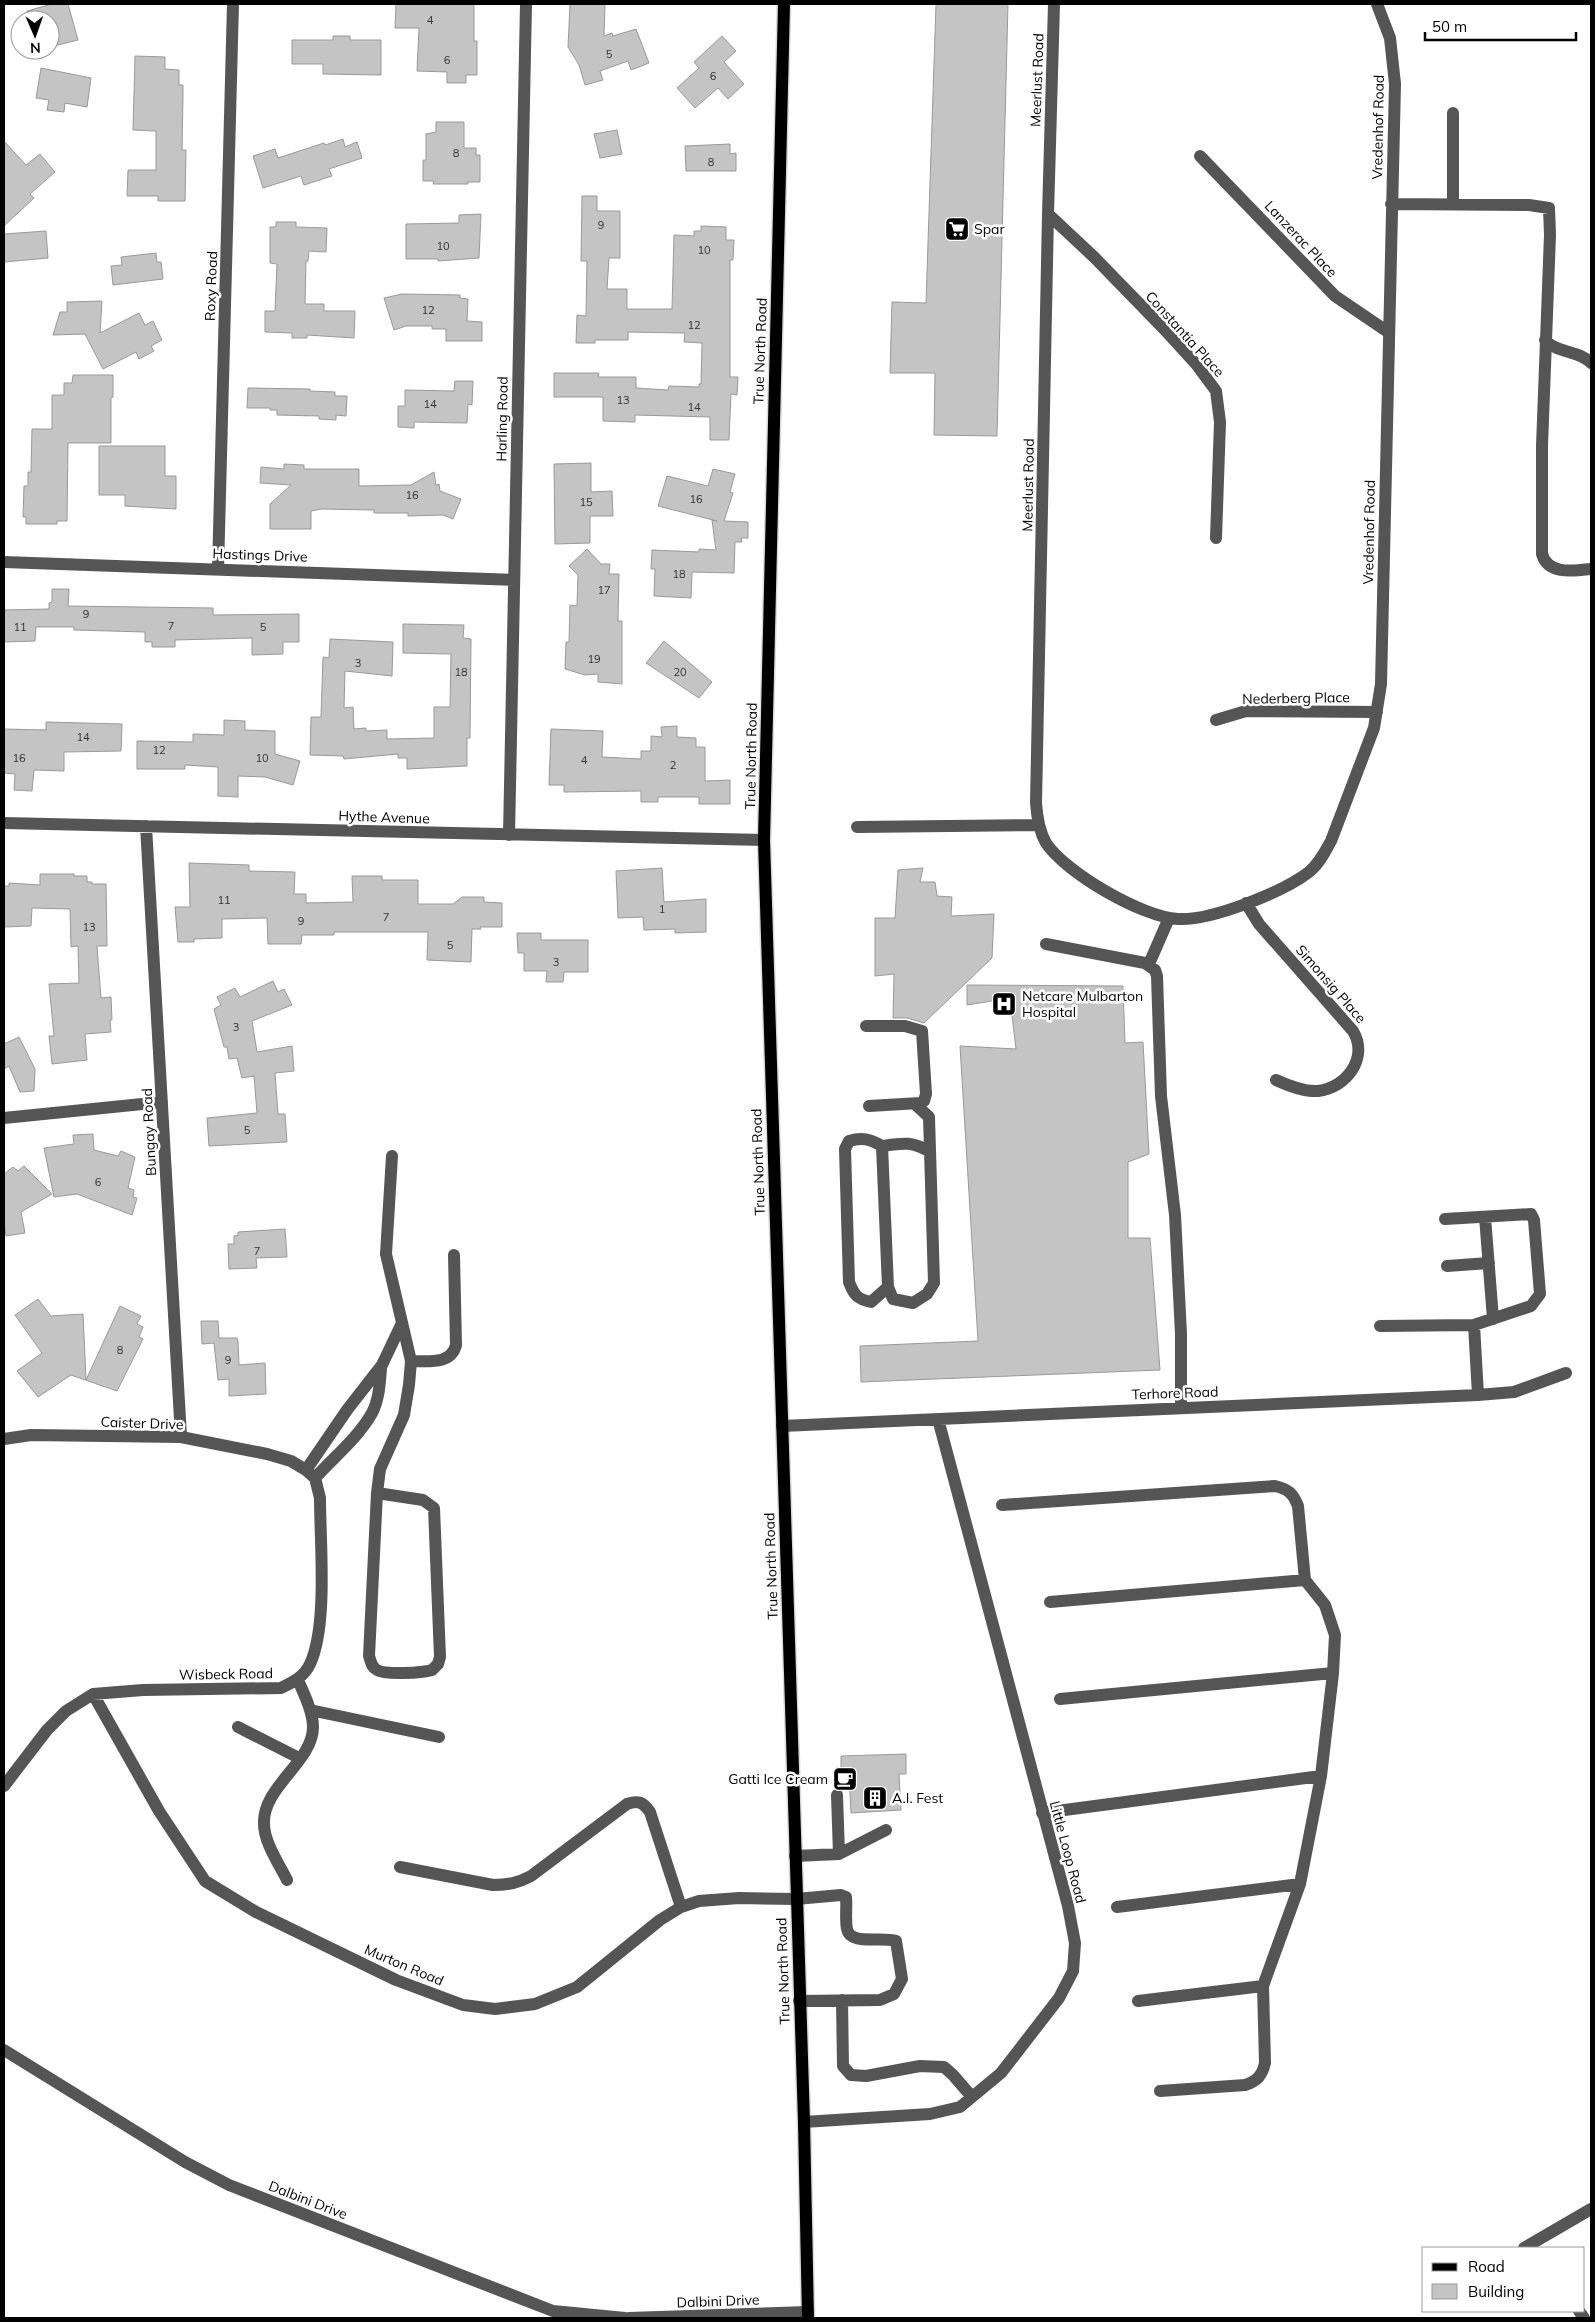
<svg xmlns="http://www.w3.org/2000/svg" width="1595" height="2322" font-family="Mulish,sans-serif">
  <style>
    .building { fill: #c4c4c4; stroke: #999 }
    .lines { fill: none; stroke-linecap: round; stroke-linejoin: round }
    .major-casing { stroke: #dbdbdb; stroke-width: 15 }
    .minor { stroke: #555; stroke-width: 12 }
    .major { stroke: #000; stroke-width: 12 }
    .labels { text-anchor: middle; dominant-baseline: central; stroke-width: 5; stroke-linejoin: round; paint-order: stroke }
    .number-label { font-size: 11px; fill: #313131 }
    .street-label { font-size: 14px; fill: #000; stroke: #fff }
    .poi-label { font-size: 14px; fill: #000; stroke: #fff; text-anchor: start }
  </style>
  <rect width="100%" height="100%" fill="#fff"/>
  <path class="building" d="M52 4H68L78 40 50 47V20H30L27 11Z
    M396 4H474V41H477V75H466V83H447V72L417 71 419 28H395Z
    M570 4H605L604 36 612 33 613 36 636 29 649 63 631 70 628 61 600 71 603 80 585 85 579 65 568 47Z
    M936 4H1008L997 436 934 435 935 373H890L892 302 926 303Z
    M333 36H350V40H381V75L323 74V64H292V40H333Z
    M722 36 736 51 724 62 744 84 728 99 718 88 695 108 677 88 699 68 694 62Z
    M135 56 165 57V69L179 70V85H183V95L182 150H186L185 201H158V196H127L128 170H156V131L133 130Z
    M41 68 91 78 87 107 65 103 64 112 47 110 49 100 36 98Z
    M436 122H464V148H476V155H480V182H468V184H433L434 181H423V160H426V134L436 132Z
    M617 130 622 154 600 158 594 134Z
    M343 139 345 147 357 142 362 158 329 169 332 176 304 185 301 176 263 188 253 156 275 149 278 158 324 143 325 145Z
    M4 141 26 165 40 154 55 172 30 194 34 198 4 226Z
    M730 144V154L736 153V171H686L685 146Z
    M582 196H597V211H620V258H609L607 289H627V309H672L674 235 694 236V231H701V226L726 227V240H734L733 260H730V377H738L737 395 731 394 729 440H710V417L635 415V422L603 421V397H554V373H599L598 377H636V388L668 390 669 386 699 387V384H701L702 343 684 342 685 333 628 332V340H595V343H576L577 315 586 316 587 261H581Z
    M481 214 479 258 438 261V259H406V224L459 223V215Z
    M276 222H296V227L327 228 326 252 309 251 308 261H306L305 304H324V311H355L354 338 307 335V338H292V333L265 332V311H275L277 264 270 263V227H276Z
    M46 231 48 258 4 262V234Z
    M156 253 157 262H161L163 279 113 285 111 266 122 265 121 257Z
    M402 294 460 295V298L468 299 467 321 482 322V341H446V329H432V326H406L394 330 384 298Z
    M102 301 100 333 139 313 145 325 153 321 162 340 151 346 154 351 139 359 136 352 103 369 85 334 53 335 60 312H67V302Z
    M73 375H113V397L111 398V443H68L67 521H57V524H26V517H23L24 486H28V472H31L32 429H52V395H64V383H72Z
    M455 381H473L472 405 468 404 467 423 414 422V428L398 427V406H405V390L454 391Z
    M248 388 310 389V391L335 392V396H347L346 416 336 415V420L319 419V416L277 415V410H270V408H247Z
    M99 446H165V476H176V509L125 506V495H99Z
    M591 463V492L612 491 613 516H590V543L555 544 554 464Z
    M284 464 304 465V469H359V486L411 485 434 472 436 485 439 484 440 491 461 499 453 519 443 515 408 516V513H374V510L322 509 311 511V529H270V504L291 485 260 483 261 467 284 469Z
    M713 469 735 474 730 492 733 493 724 521 748 522V538H741L742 542H735L734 573 692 572 691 598 654 596 655 569H651L652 550 699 552V549L716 550 712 520 717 521 658 506 667 476 708 486Z
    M587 549 601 564H610L609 574H619L618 621H622V684L598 682V674L585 675 565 669 566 642H569L570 605 577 606 578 575 569 566Z
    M52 589H69L68 606 213 608V615L299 614V642H283V654L252 655V638L175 640V647H152V642H145V632L74 630V627H36L35 641 4 642V610L49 609V603L52 602Z
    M403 624 464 625 463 638 471 639 470 738H467V766L407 769V758H398V754L344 759 343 756 310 755 311 717H321L323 657 329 658 330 639 393 642 392 676 345 671 344 708 353 707 354 729 366 728V731L387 730V739L434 738V707H450L451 654 403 653Z
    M664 641 712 682 699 698 646 663Z
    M224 720 245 721V730L275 731V754L300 761 293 785 265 777 238 776V797L218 796V767L185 765V769H137V741L193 742V734L224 735Z
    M46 722 122 724 121 751 64 752V771L34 770 32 791 14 790 15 774 4 773V729L46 730Z
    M677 726V737L696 738V747H705V781L730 780V804H699V797H658V802H641V791L564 792V785H549L551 729 603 731 602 757 641 759V751H651V736L662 737 661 727Z
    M189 863 249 865V871L295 872 294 894H306V903L353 902 352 876H382V880H418V904H453L462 897H484V902L502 903V927H480L481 929H472L471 962 427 960 428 932H334V935H302L301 944H268L267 918 222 919V938L194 939V942H178L175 907H190Z
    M662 868 664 902 706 899V932L675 933V929L644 930 643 917 618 918 616 871Z
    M923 868 920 882H935L937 896 952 897 951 916 994 914 992 958 924 1023 907 1018H893L894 974 875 976V918H895L898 870Z
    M40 874H74V876H87V882H92V884H106L107 946H97L101 998 111 997 112 1020H110L111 1032 85 1034 87 1060 52 1064 49 1036H54L49 984 79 983 78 946 71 947 70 909 32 908 31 926 4 927V886H9V883L40 885Z
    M517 933H541V940H588V972H564L563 982H546L547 971H524V953H518Z
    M273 981 278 992 284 989 292 1005 252 1021 257 1052 292 1046 294 1071 275 1073 278 1114H285L287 1142 209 1146 207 1118 257 1113 254 1076 242 1078 237 1058 229 1059 227 1047H224L214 1009 221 1005 217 997 235 988 240 997Z
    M967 985 1123 986 1125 1043 1143 1042 1149 1154 1128 1162V1238H1150L1160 1370 861 1382 860 1346 978 1341 960 1046 1016 1049 1010 998 967 1005Z
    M19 1037 35 1069 34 1091 20 1092 9 1066 4 1069V1044Z
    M93 1134 94 1150 118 1156 121 1151 135 1157 128 1188 134 1190 133 1197 137 1198 132 1215 77 1194 54 1197 44 1148 74 1144 73 1135Z
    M24 1166 52 1194 21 1212 25 1233 6 1236 4 1222V1174L13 1167 18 1171Z
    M285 1229 287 1257 256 1258 257 1268 229 1269 228 1244H234V1236L238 1235V1232Z
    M38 1299 51 1316 83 1314 86 1380 120 1306 141 1316 137 1324 143 1327 139 1337 143 1339 117 1391 71 1375 38 1397 17 1371 42 1353 15 1315Z
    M201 1321H218L219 1338H237L238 1341 239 1365 265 1363 266 1394 229 1396V1379L218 1380 214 1343 202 1344Z
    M906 1754V1774H899L901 1810 851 1813 849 1775H841V1756Z"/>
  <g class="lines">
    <defs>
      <path id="major" d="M784 4 764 840 804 2122 808 2318"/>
    </defs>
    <use href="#major" class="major-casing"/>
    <path class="minor" d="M1054 4 1048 214 1036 803C1037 817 1039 831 1046 843 1066 873 1142 917 1178 919 1211 921 1283 892 1309 872 1319 864 1325 852 1331 841L1374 728 1381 684 1395 84 1390 38 1377 4
      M1200 156 1335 296 1388 332
      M1391 204 1529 205 1549 208 1550 235 1542 446V554C1548 575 1573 571 1591 569
      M1453 204V113
      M1048 214 1095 258 1164 329 1196 364 1216 391 1220 422 1216 538
      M1545 340C1558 354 1579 350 1591 363
      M4 562 514 580
      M218 569 233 4
      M1216 720 1246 711 1377 712
      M4 823 764 840
      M146 826 181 1437
      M857 827 1039 825
      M509 835 526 4
      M1246 903 1259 924 1353 1031C1369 1058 1346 1088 1318 1091 1304 1092 1289 1086 1276 1080
      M1046 944 1145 963 1155 970 1157 976 1161 1096 1175 1215 1181 1334V1408
      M1149 964 1169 918
      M866 1026H905L922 1031 926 1094 924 1101 920 1103 869 1106
      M915 1104 929 1117 934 1283 927 1294 913 1303 893 1299 888 1287 882 1146C903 1143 912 1141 930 1152
      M4 1118 162 1102
      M882 1146C870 1139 862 1137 849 1141L845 1149 849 1282C854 1295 857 1299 871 1302L888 1287
      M1485 1217 1493 1319
      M1447 1266 1489 1263
      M1474 1325 1478 1395
      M1380 1326 1474 1325 1531 1306 1540 1294 1534 1220 1531 1214 1445 1219
      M411 1361C428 1361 451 1365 456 1345L454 1255
      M782 1426 1478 1395 1514 1392 1566 1373
      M4 1439 31 1435 181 1437 267 1454 291 1461 306 1470 315 1478 320 1498C320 1543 328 1625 310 1664 304 1677 293 1682 281 1688L143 1690 93 1694 66 1711 47 1730 4 1786
      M306 1470 347 1410 382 1365 401 1325
      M315 1478C333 1458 358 1438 372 1413 379 1400 380 1383 381 1368
      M377 1493 423 1500 434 1508 440 1657 438 1664 432 1670C422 1673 385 1675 377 1670 371 1667 371 1661 369 1656L377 1493 380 1469 404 1415 409 1385 411 1361 386 1254 392 1156
      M1002 1505 1275 1486C1288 1489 1293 1493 1298 1506L1305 1580 1325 1605 1335 1635 1333 1673 1321 1776 1300 1884 1263 1986 1265 2063C1262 2076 1257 2081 1245 2085L1160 2091
      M1050 1602 1305 1580
      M93 1694 159 1811 205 1881 256 1912 396 1980 463 2005 495 2009 535 2004 577 1987 660 1920 681 1907 699 1901 739 1898 796 1899 841 1895 846 1897C847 1907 845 1919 847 1929 850 1946 882 1936 896 1941L902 1979 894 1994 880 2000 799 2001
      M1060 1699 1333 1673
      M310 1710 439 1737
      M238 1727 299 1758
      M837 1795 839 1854
      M1042 1813 1321 1776
      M795 1856 839 1854 886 1830
      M400 1867 493 1885C508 1885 518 1883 531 1876L627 1804C638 1800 643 1802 650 1812L681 1907
      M287 1880C279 1864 264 1842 264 1824 262 1787 313 1762 313 1727 313 1712 304 1694 298 1680
      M1117 1907 1300 1884
      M842 2000 843 2066 851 2075 866 2076 920 2066 944 2067 953 2075 972 2097
      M1138 2001 1263 1986
      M4 2050 185 2162 229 2185 553 2311 625 2318
      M804 2122 930 2114 960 2107 1001 2073 1059 1998 1073 1971 1075 1943 1068 1906 938 1419
      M1524 2248 1591 2209
      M1579 2311 1584 2318
      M629 2318 808 2312"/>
    <use href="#major" class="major"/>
  </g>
  <defs>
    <symbol id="supermarket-square" viewBox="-11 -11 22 22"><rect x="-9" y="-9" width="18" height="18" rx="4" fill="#000" stroke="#fff"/><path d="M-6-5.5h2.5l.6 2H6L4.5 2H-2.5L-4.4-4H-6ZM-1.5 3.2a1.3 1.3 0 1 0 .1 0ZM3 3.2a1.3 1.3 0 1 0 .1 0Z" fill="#fff"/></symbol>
    <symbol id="hospital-square" viewBox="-11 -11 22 22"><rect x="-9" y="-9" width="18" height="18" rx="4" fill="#000" stroke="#fff"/><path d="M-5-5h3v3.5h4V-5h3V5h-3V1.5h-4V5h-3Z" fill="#fff"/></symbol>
    <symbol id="cafe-square" viewBox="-11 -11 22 22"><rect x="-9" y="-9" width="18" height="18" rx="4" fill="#000" stroke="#fff"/><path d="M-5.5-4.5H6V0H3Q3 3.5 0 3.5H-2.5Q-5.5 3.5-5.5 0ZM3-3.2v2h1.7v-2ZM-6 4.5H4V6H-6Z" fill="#fff"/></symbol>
    <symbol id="building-square" viewBox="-11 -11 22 22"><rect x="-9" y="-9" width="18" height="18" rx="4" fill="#000" stroke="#fff"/><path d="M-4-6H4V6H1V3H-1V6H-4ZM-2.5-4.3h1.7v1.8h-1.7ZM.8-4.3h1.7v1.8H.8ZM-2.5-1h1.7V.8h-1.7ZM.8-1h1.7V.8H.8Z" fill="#fff"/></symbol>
  </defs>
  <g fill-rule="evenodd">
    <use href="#supermarket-square" x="943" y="215" width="28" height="28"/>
    <use href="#hospital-square" x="990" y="990" width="28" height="28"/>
    <use href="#cafe-square" x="831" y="1765" width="28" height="28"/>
    <use href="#building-square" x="861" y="1784" width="28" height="28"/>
  </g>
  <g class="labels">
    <g class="number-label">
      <text x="430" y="20">4</text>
      <text x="609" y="54">5</text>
      <text x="447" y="60">6</text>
      <text x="713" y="76">6</text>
      <text x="456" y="153">8</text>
      <text x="711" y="162">8</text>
      <text x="601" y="225">9</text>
      <text x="443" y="246">10</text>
      <text x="704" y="250">10</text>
      <text x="428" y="310">12</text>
      <text x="694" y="325">12</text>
      <text x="623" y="400">13</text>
      <text x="430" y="404">14</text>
      <text x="694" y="407">14</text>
      <text x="412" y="495">16</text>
      <text x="696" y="499">16</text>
      <text x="586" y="502">15</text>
      <text x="679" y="574">18</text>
      <text x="604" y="590">17</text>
      <text x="86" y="614">9</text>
      <text x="171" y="626">7</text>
      <text x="20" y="627">11</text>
      <text x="263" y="627">5</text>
      <text x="594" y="659">19</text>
      <text x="358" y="663">3</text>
      <text x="461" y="672">18</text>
      <text x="680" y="672">20</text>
      <text x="83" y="737">14</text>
      <text x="159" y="750">12</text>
      <text x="19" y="758">16</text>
      <text x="262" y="758">10</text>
      <text x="584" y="760">4</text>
      <text x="673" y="765">2</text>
      <text x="224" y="900">11</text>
      <text x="662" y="909">1</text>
      <text x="386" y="917">7</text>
      <text x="301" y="921">9</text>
      <text x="89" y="927">13</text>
      <text x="450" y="945">5</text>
      <text x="556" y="962">3</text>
      <text x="236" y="1027">3</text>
      <text x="247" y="1130">5</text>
      <text x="98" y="1182">6</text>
      <text x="257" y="1251">7</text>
      <text x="120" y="1350">8</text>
      <text x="228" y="1360">9</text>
    </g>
    <g class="street-label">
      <text transform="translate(1037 80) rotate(-88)">Meerlust Road</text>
      <text transform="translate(1378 127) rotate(-89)">Vredenhof Road</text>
      <text transform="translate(1301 239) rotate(47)">Lanzerac Place</text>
      <text transform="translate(211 286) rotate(-88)">Roxy Road</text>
      <text transform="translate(1185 334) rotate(48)">Constantia Place</text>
      <text transform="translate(760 351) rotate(-88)">True North Road</text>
      <text transform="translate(502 419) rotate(-89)">Harling Road</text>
      <text transform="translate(1028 485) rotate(-89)">Meerlust Road</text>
      <text transform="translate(1369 532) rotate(-89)">Vredenhof Road</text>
      <text transform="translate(260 555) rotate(2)">Hastings Drive</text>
      <text transform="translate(1296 698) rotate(-1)">Nederberg Place</text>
      <text transform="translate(751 756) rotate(-89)">True North Road</text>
      <text transform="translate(384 817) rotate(2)">Hythe Avenue</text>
      <text transform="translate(1331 984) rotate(49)">Simonsig Place</text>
      <text transform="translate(149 1132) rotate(-93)">Bungay Road</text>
      <text transform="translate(758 1162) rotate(-92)">True North Road</text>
      <text transform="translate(1175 1393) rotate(-2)">Terhore Road</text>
      <text transform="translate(142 1423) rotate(2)">Caister Drive</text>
      <text transform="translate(771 1566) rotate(-92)">True North Road</text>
      <text transform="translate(226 1674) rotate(-1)">Wisbeck Road</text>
      <text transform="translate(1068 1852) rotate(75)">Little Loop Road</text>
      <text transform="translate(404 1965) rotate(23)">Murton Road</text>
      <text transform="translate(783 1971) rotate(-92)">True North Road</text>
      <text transform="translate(308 2200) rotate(21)">Dalbini Drive</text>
      <text transform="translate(718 2301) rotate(-2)">Dalbini Drive</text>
    </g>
    <g class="poi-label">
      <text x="974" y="229">Spar</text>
      <text x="1022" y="996">Netcare Mulbarton<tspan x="1022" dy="16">Hospital</tspan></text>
      <text x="828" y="1779" text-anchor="end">Gatti Ice Cream</text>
      <text x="892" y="1798">A.I. Fest</text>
    </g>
  </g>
  <rect width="1595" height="2322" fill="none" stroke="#000000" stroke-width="10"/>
  <rect x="1422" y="2247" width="162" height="65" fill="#ffffff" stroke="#999999"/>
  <rect x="1432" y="2263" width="25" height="8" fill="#000000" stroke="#999999"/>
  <text x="1468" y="2272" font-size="15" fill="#000000">Road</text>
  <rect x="1432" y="2284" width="25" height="15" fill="#c4c4c4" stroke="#999999"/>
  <text x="1468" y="2297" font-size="15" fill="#000000">Building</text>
  <g transform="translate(35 35) rotate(178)"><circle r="24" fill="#ffffff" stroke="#999999"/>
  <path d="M0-4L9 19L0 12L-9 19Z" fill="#000000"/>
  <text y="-8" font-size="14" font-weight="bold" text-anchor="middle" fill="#000000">N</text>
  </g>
  <path d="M1425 32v8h151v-8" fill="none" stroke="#000000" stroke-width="2.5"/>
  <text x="1432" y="32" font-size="15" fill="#000000" stroke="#ffffff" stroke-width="4" paint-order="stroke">50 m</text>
</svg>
